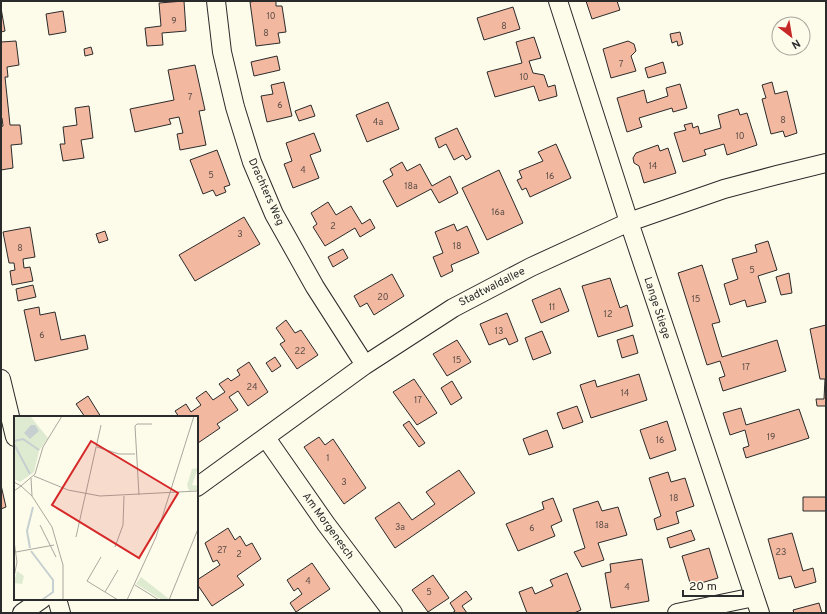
<svg xmlns="http://www.w3.org/2000/svg" width="827" height="614" font-family="Overpass,sans-serif">
  <style>
    .building { fill: #f2b8a0; stroke: #2b2b2b }
    .lines { fill: none; stroke-linecap: round; stroke-linejoin: round }
    .street-casing { stroke: #2b2b2b; stroke-width: 20 }
    .street { stroke: #fdfbea; stroke-width: 18 }
    .labels { text-anchor: middle; dominant-baseline: central; stroke-width: 3; stroke-linejoin: round; paint-order: stroke }
    .number-label { font-size: 9px; fill: #5d4e48 }
    .street-label { font-size: 11px; fill: #2b2b2b; stroke: #fdfbea }
    .inset-river { fill: none; stroke: #c7d0d0; stroke-width: 2 }
    .inset-road { fill: none; stroke: #a9a89e; stroke-width: 1 }
    .view { fill: #d62828; fill-opacity: 0.15; stroke: #d62828; stroke-width: 2 }
    .inset-edge { fill: none; stroke: #2b2b2b; stroke-width: 2 }
  </style>
  <rect width="100%" height="100%" fill="#fdfbea"/>
  <path class="building" d="M184 1 186 31 162 33 163 45 147 46 145 28 161 26 159 3Z
    M256 1H276V6H282L286 32 278 33 280 43 256 46 250 2Z
    M586 1H617L620 10 592 19Z
    M513 7 520 29 484 40 477 18Z
    M1 8 5 31 1 32Z
    M63 11 66 32 49 35 46 14Z
    M680 32 683 44 678 46 677 41 672 43 670 34Z
    M534 37 541 58 529 61 533 73 544 75 548 87 555 85 557 96 539 101 534 86 495 97 487 72 522 63 516 42Z
    M16 41 19 65 7 67 8 77H5L10 125H20L22 144 11 145 13 168 1 170V127L3 126 2 118H1V42Z
    M628 41 634 44 636 51 631 56 636 71 611 78 603 49Z
    M91 47 93 54 85 56 84 49Z
    M277 56 280 70 254 76 251 62Z
    M663 62 666 73 648 78 645 68Z
    M195 65 205 110 199 111 206 145 180 150 177 134 183 133 179 117 169 119 171 124 135 132 130 109 174 100 168 70Z
    M284 82 292 116 267 122 261 96 273 94 271 85Z
    M772 82 775 94 787 91 797 133 785 137 783 131 771 134 762 99 766 98 762 85Z
    M680 84 687 108 673 112 672 108 639 118 642 127 627 132 617 98 644 90 647 103 668 96 666 88Z
    M388 102 399 129 367 142 356 115Z
    M311 105 315 116 299 121 295 111Z
    M89 106 93 138 81 140 84 158 63 161 60 144H65L63 127 77 125 75 108Z
    M738 109 740 115 747 113 757 145 727 155 724 144 704 150 706 155 683 162 674 133 686 130 684 125 692 123 693 128 698 126 700 134 721 128 718 115Z
    M457 128 471 157 466 160 463 155 454 160 446 144 439 148 435 138Z
    M314 133 321 151 310 155 319 178 293 188 284 164 292 161 286 143Z
    M556 144 571 178 530 197 526 188 522 190 517 180 522 178 519 171 543 161 538 152Z
    M658 145 660 151 668 148 676 173 644 183 639 166 634 163 633 158 636 153Z
    M217 150 230 185 224 187 226 192 216 196 213 190 203 194 190 160Z
    M402 162 407 171 420 164 432 186 450 176 458 193 439 203 431 189 397 207 383 181 393 175 390 169Z
    M499 170 523 223 487 240 462 188Z
    M328 202 336 215 351 206 362 224 370 219 375 228 360 237 355 228 325 246 313 227 317 224 311 213Z
    M244 217 260 244 195 281 179 255Z
    M454 224 457 231 467 226 479 253 451 265 453 271 441 277 433 257 443 253 435 232Z
    M30 227 35 257 23 259 24 268 30 267 33 281 12 285 10 271 15 270 14 263H9L3 232Z
    M105 231 108 240 99 243 96 234Z
    M768 241 777 270 758 276 766 302 747 307 745 300 730 305 724 284 738 279 732 259 757 252 755 245Z
    M343 249 348 258 333 267 328 257Z
    M702 265 720 322 712 324 722 357 777 340 786 371 723 391 719 378 725 376 720 361 707 365 678 273Z
    M789 273 792 293 781 295 776 277Z
    M392 274 404 296 374 315 367 303 360 307 354 296Z
    M610 278 620 308 627 305 633 326 598 337 582 286Z
    M33 285 36 297 18 301 16 289Z
    M560 288 569 311 541 323 532 300Z
    M39 307 40 315 55 312 61 340 85 335 88 349 35 361 24 310Z
    M507 313 518 341 509 345 506 338 489 345 480 324Z
    M286 320 295 333 301 330 318 355 297 369 280 344 285 341 276 328Z
    M826 325V406H817L816 399H824L825 379H820L810 329Z
    M542 331 551 353 533 360 525 338Z
    M633 335 638 353 622 358 617 340Z
    M457 340 471 362 447 376 433 354Z
    M275 357 281 366 272 372 266 363Z
    M249 362 268 392 248 406 238 391 229 397 238 410 217 424 220 428 198 443 197 417H179L175 411 186 404 191 412 201 405 196 398 206 391 213 400 225 392 219 384 228 378 231 381 240 375 237 370Z
    M639 374 647 400 591 418 580 385 595 380 597 387Z
    M414 379 437 413 417 425 393 392Z
    M452 381 462 398 451 405 441 388Z
    M88 396 101 417H85L76 404Z
    M577 406 583 422 563 429 557 413Z
    M741 408 746 425 799 409 809 438 746 458 743 448 749 446 745 430 730 435 723 413Z
    M409 421 425 443 419 447 403 425Z
    M667 421 676 450 650 459 640 430Z
    M547 430 553 447 529 455 523 439Z
    M319 437 325 445 333 439 366 488 344 504 304 447Z
    M459 470 475 493 395 548 375 518 399 502 412 520 435 504 426 492Z
    M668 472 671 482 685 478 694 506 676 512 679 523 657 530 654 519 661 516 649 478Z
    M1 485 6 507 1 509Z
    M803 497H826V511H803Z
    M553 498 562 521 551 526 555 536 518 551 506 524 544 509 542 502Z
    M598 501 602 511 618 507 627 535 598 543 604 560 582 567 574 552 585 548 573 509Z
    M228 528 235 540 240 536 246 546 252 543 261 559 237 576 244 585 212 606 197 584V580L220 565 217 560 213 562 205 543Z
    M691 530 695 540 670 548 667 538Z
    M792 533 803 571 813 568 816 582 795 588 791 576 779 579 768 539Z
    M709 548 718 578 691 586 682 556Z
    M642 559 649 601 611 608 605 573 611 572 610 564Z
    M312 563 330 589 296 612 290 603 302 594 298 588 294 591 287 580Z
    M567 573 581 610 574 613H527L519 592 532 587 535 594 553 586 550 580Z
    M433 575 449 598 428 612 412 590Z
    M466 591 472 599 462 606 467 613H452L455 611 450 603Z
    M819 603 822 613H794L793 610Z"/>
  <g class="lines">
    <defs>
      <path id="street" d="M216 1 222 52 235 107 252 162 274 214 315 287 365 365
        M558 1 629 222 760 613
        M1 379 15 437
        M266 438 326 524 393 613
        M197 487 365 365 453 308 531 267 629 222 724 189 777 175 826 163
        M57 599 61 613
        M22 613 42 599
        M677 613 754 597"/>
    </defs>
    <use href="#street" class="street-casing"/>
    <use href="#street" class="street"/>
  </g>
  <g class="labels">
    <g class="number-label">
      <text x="271" y="16">10</text>
      <text x="174" y="21">9</text>
      <text x="504" y="26">8</text>
      <text x="266" y="33">8</text>
      <text x="621" y="64">7</text>
      <text x="524" y="77">10</text>
      <text x="190" y="97">7</text>
      <text x="280" y="105">6</text>
      <text x="783" y="120">8</text>
      <text x="378" y="122">4a</text>
      <text x="740" y="136">10</text>
      <text x="653" y="166">14</text>
      <text x="303" y="170">4</text>
      <text x="211" y="175">5</text>
      <text x="550" y="176">16</text>
      <text x="411" y="186">18a</text>
      <text x="498" y="212">16a</text>
      <text x="333" y="226">2</text>
      <text x="240" y="234">3</text>
      <text x="457" y="246">18</text>
      <text x="20" y="248">8</text>
      <text x="752" y="270">5</text>
      <text x="383" y="297">20</text>
      <text x="696" y="299">15</text>
      <text x="552" y="307">11</text>
      <text x="608" y="314">12</text>
      <text x="499" y="331">13</text>
      <text x="42" y="335">6</text>
      <text x="300" y="351">22</text>
      <text x="457" y="360">15</text>
      <text x="746" y="367">17</text>
      <text x="252" y="387">24</text>
      <text x="625" y="393">14</text>
      <text x="418" y="400">17</text>
      <text x="771" y="437">19</text>
      <text x="660" y="440">16</text>
      <text x="328" y="458">1</text>
      <text x="344" y="482">3</text>
      <text x="674" y="498">18</text>
      <text x="602" y="525">18a</text>
      <text x="400" y="527">3a</text>
      <text x="532" y="528">6</text>
      <text x="222" y="550">27</text>
      <text x="781" y="552">23</text>
      <text x="239" y="554">2</text>
      <text x="308" y="581">4</text>
      <text x="627" y="587">4</text>
      <text x="429" y="592">5</text>
    </g>
    <g class="street-label">
      <text transform="translate(266 192) rotate(66)">Drachters Weg</text>
      <text transform="translate(492 287) rotate(-27)">Stadtwaldallee</text>
      <text transform="translate(657 308) rotate(72)">Lange Stiege</text>
      <text transform="translate(328 526) rotate(54)">Am Morgenesch</text>
    </g>
  </g>
  <g transform="translate(14 416)">
    <rect width="184" height="184" fill="#fdfbea"/>
    <path d="M3 0H16L34 22 25 35 20 56 6 66 0 63V2ZM184 52 178 69 184 70V74L175 75 173 69 178 53ZM3 155 10 160 8 168 0 167ZM127 161 155 183V184H148L122 168Z" fill="#deebd1"/>
    <path d="M17 9H21L25 15 16 23 10 17Z" fill="#c7d0d0"/>
    <path class="inset-river" d="M0 25 9 23 25 34M0 28 16 58M16 132 13 115 19 91M17 135 39 164V176L28 184"/>
    <path class="inset-road" d="M83 31 105 38H121M20 60 54 74 86 80 184 75M17 62 18 80M0 66 7 70 21 58 29 31 48 0M0 75 7 70 18 80 38 111 49 149V184M125 79 121 10 123 8H138M26 109 42 141M62 121 87 9M0 125 3 146 0 161M101 131 109 109 110 80M2 136 40 129M87 141 73 165 104 184M121 169 145 184M91 176 104 154M113 184 142 121 180 0M155 184 184 113"/>
    <path class="view" d="M77 25 164 77 125 142 38 89Z"/>
    <rect width="184" height="184" class="inset-edge"/>
  </g>
  <rect width="827" height="614" fill="none" stroke="#2b2b2b" stroke-width="4"/>
  <g transform="translate(791 36) rotate(149)"><circle r="19" fill="#fdfbea" stroke="#a9a89e"/>
  <path d="M0-3L7 15L0 10L-7 15Z" fill="#c62828"/>
  <text y="-6" font-size="11" font-weight="bold" text-anchor="middle" fill="#2b2b2b">N</text>
  </g>
  <path d="M683 590v6h60v-6" fill="none" stroke="#2b2b2b" stroke-width="2"/>
  <text x="689" y="590" font-size="12" fill="#2b2b2b" stroke="#fdfbea" stroke-width="3" paint-order="stroke">20 m</text>
</svg>
